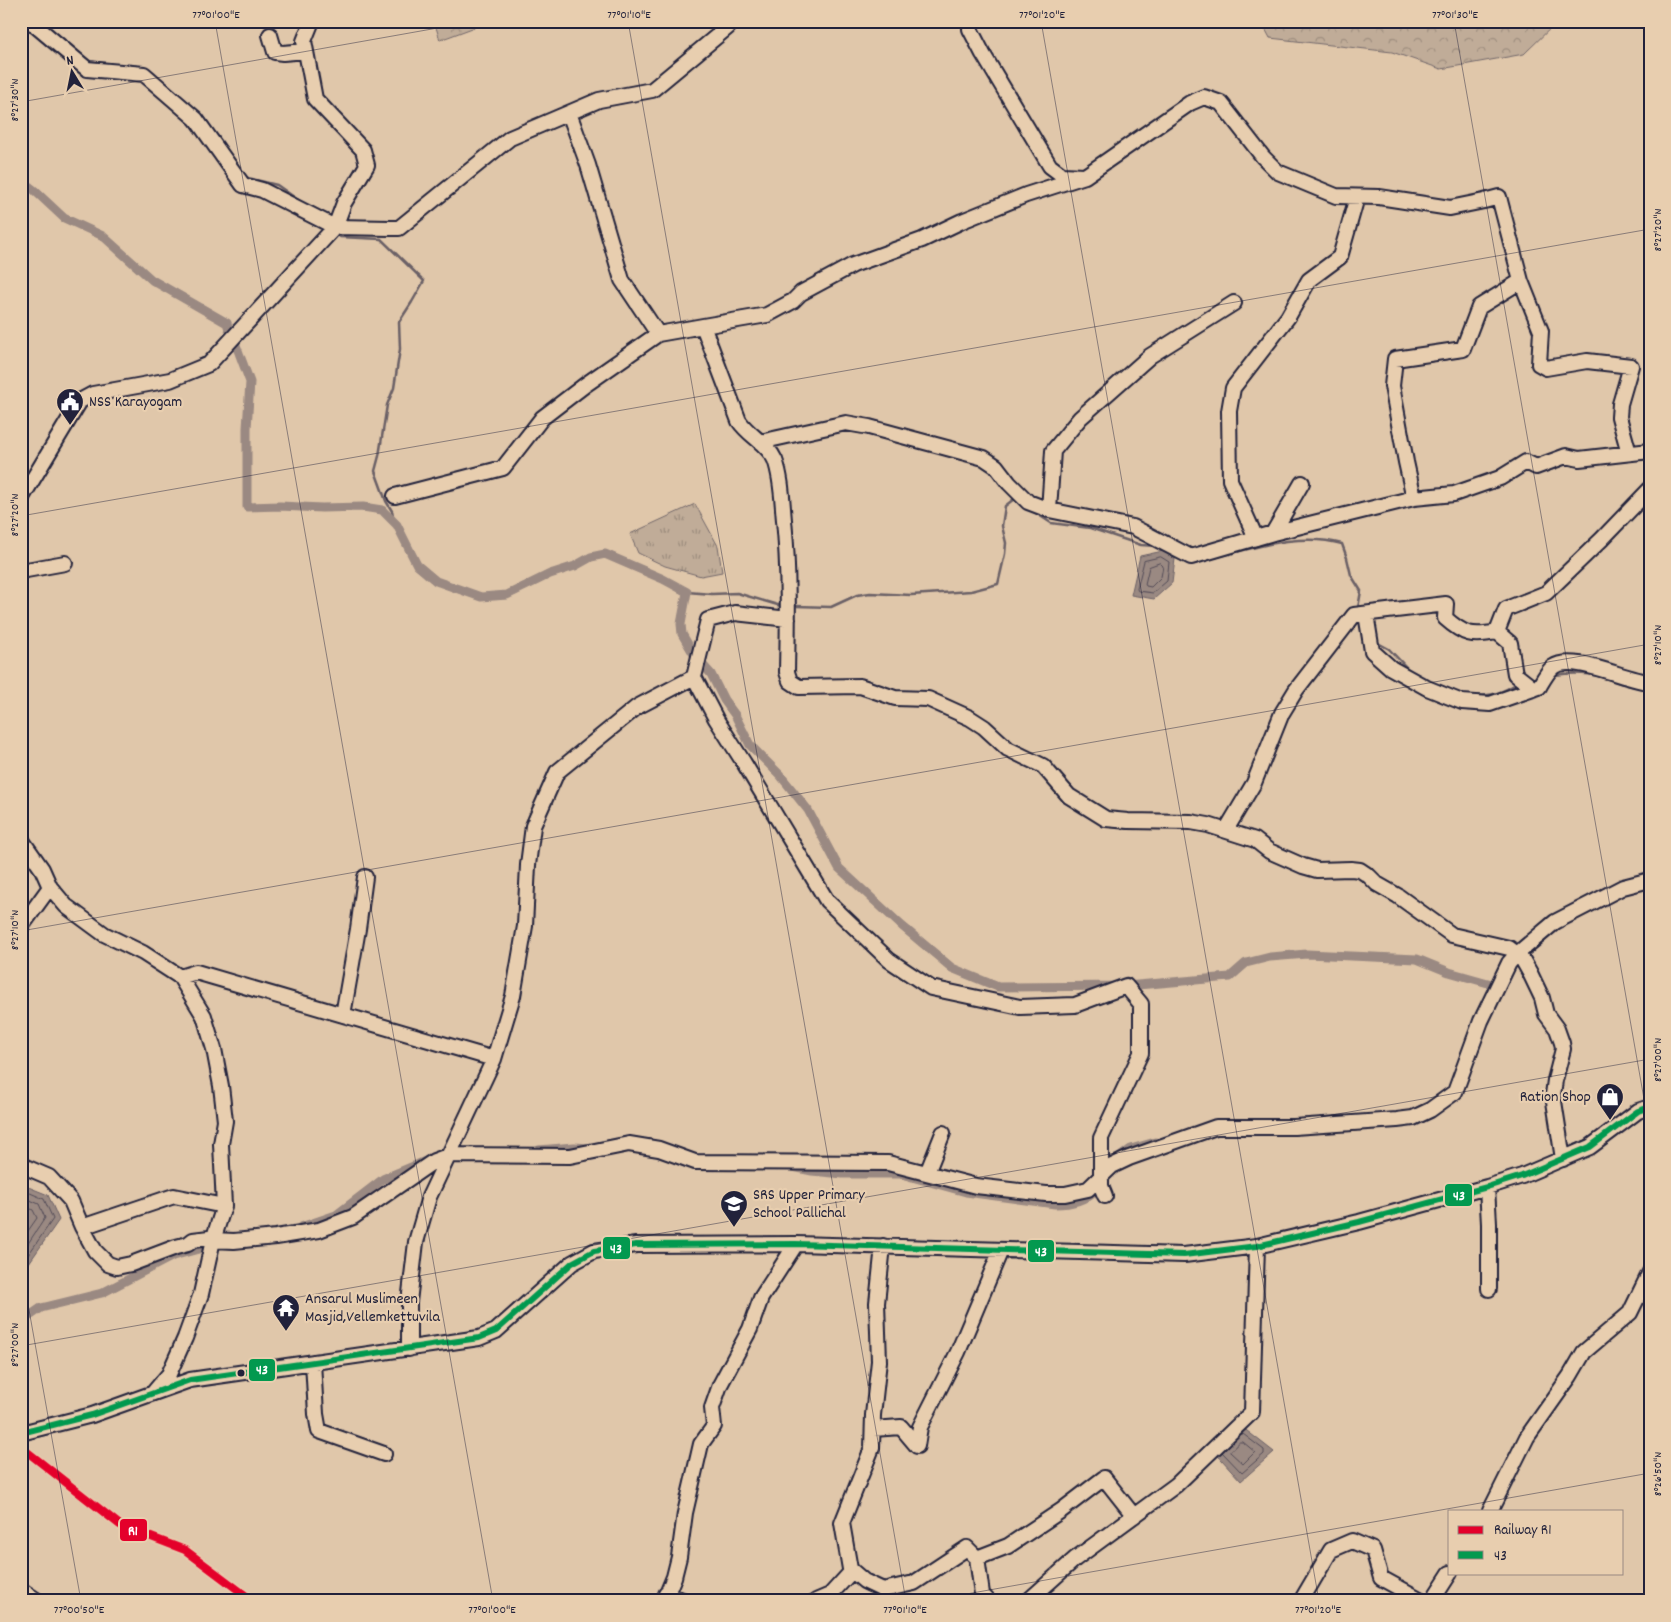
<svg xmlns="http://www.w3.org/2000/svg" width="1671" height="1622" font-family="Dekko,sans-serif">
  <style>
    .grass { fill: url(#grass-tufts); stroke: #71676a }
    .forest { fill: url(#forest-crowns); stroke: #71676a }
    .water { fill: #9a8982; stroke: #6a6066 }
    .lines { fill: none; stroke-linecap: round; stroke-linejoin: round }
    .shore { stroke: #524b57; stroke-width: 1 }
    .stream { stroke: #6a6066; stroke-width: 2.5 }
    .canal { stroke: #9a8982; stroke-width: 9 }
    .minor-casing { stroke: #22223b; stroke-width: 18 }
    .major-casing { stroke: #22223b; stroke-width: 20 }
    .minor { stroke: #e8ceaf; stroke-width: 14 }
    .major { stroke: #e8ceaf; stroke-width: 16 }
    .bus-1-casing { stroke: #e8ceaf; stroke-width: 10 }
    .bus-1 { stroke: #03994f; stroke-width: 6 }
    .rail-1-casing { stroke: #e8ceaf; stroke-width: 11 }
    .rail-1 { stroke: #e4002b; stroke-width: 8 }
    .ticks { fill: none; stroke: #22223b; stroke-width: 1; stroke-opacity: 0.45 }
    .bus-dot { fill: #22223b; stroke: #e8ceaf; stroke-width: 2 }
    .labels { text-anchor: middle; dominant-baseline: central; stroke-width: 4.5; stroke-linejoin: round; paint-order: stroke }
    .poi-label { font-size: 16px; fill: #22223b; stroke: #e8ceaf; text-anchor: start }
    .line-badge { stroke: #e8ceaf; stroke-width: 2 }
    .badge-label { font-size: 14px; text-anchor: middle; font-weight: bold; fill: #fff }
    .neatline { fill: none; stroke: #22223b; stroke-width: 2 }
    .ticks-label { font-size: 12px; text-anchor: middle; fill: #22223b }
  </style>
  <defs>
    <pattern id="grass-tufts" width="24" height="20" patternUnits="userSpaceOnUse" patternTransform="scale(1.25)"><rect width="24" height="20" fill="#c0ac98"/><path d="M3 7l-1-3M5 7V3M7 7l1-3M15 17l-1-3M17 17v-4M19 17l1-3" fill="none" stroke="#9c8c7d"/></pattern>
    <pattern id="forest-crowns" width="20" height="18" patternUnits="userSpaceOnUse" patternTransform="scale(1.25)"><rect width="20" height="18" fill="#c0ac98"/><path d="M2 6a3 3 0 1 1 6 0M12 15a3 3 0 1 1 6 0" fill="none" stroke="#9c8c7d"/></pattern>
  </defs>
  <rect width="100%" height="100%" fill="#e0c7aa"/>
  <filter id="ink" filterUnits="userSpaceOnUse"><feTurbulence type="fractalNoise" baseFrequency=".02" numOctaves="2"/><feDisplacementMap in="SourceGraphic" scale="10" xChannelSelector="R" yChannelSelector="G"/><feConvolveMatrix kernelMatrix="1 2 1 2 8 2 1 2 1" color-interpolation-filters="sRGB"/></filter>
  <g filter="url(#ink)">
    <path class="grass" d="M695 504 718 546 722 572 701 576 665 566 638 553 630 534Z"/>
    <path class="forest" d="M434 21H473L475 27 440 40Z
      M1261 21H1558L1524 54 1441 69 1392 52 1270 38Z"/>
    <path class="water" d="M1163 551 1175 559 1172 583 1154 599 1131 595 1140 556Z
      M21 1184 48 1195 59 1220 29 1263 21 1267Z
      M1242 1427 1274 1452 1241 1481 1212 1449Z"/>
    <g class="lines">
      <path class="shore" d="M1161 557 1169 562 1167 581 1153 593 1138 591 1137 589 1144 561Z
        M1160 563 1163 566 1161 577 1151 587 1146 586 1145 584 1149 567Z
        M21 1189 44 1199 53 1219 26 1258 21 1261
        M21 1196 39 1204 45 1218 21 1254
        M21 1204 33 1210 37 1218 21 1241
        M1240 1442H1243L1255 1452 1243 1464 1230 1452Z
        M1222 1452 1242 1473 1264 1454V1450L1243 1434H1240"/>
      <path class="stream" d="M86 60 88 61 117 65
        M145 68 149 69 154 74
        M244 177 277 185 304 204
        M340 237 381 239 424 281 412 302 399 322 400 349 394 388 387 405 379 456 375 471 386 501 392 511 394 522
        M1031 510 1051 523 1090 528 1141 545 1156 546
        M1205 560C1249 550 1297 531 1342 544L1347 558 1351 575 1361 591 1358 608
        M687 592 712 594 737 593 781 606
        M796 606 831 607 857 595 870 593 911 595 971 591 998 584 1005 554 1006 543 1002 526 1005 506 1014 499 1022 504
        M1378 643 1389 649 1410 671
        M1555 675C1569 673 1588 673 1602 677 1615 681 1627 687 1641 687
        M1528 679 1536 678
        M1472 696C1492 696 1502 693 1519 682"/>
      <path class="canal" d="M21 180 34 190 64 218 103 236 152 280 227 323 229 329
        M236 345 250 382 247 428V507L280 506 322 508 363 507 382 510 397 525 417 565 436 581 481 597 507 595 550 574 575 566 591 557 605 554 663 579 687 592 681 624 682 634 696 658
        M702 664 711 674 724 700 735 715 750 745 780 775 808 810 839 868 902 926 952 968 998 987 1126 986 1230 977 1246 963 1270 957 1307 954 1417 959 1449 972 1495 985 1491 992
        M539 1150 574 1147 590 1148
        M1120 1157 1131 1149 1155 1142
        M793 1167 812 1171 843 1174H901L966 1192 1055 1204C1069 1204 1084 1201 1094 1191
        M301 1227 336 1215 383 1179 428 1160
        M21 1322 41 1308 102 1293 173 1256 206 1247"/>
      <defs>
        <path id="minor" d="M30 21 87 69 144 74 196 119 243 185 262 190 335 227 391 228H399L510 138 599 100 652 90 728 27 732 21
          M270 35 275 52 283 53 306 51
          M569 113 588 165 622 280 658 334
          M1085 176 1026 195 962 221 922 240 853 265 801 293 793 301 767 315 703 326 739 421C749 436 768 444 775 460 782 479 782 500 784 520 789 571 788 621 787 672L790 681 799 687 860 686 895 698 928 699 970 718 984 727 1008 749 1043 766 1069 796 1106 819 1128 821 1191 822 1208 825 1255 840 1269 851 1303 866 1317 870 1351 869 1360 870 1369 876 1377 884 1398 896 1452 935 1509 948 1521 957 1530 973 1542 998 1546 1014 1557 1029 1562 1043 1563 1049 1555 1080 1553 1095 1563 1159
          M1521 281 1541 331 1539 364 1546 368 1587 361 1631 366 1620 404 1619 417 1629 453
          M760 442 846 423 869 427 984 458 996 466 1009 483 1028 502 1049 510 1133 527 1191 557 1273 533 1414 498 1406 462 1392 386 1395 359 1463 349 1479 307 1521 281 1499 197 1484 201 1450 208 1379 197 1336 196 1278 172 1263 157 1221 103 1204 97 1190 103 1085 176 1062 175 1050 166 983 54 970 29 972 21
          M395 496 503 468 542 418 585 385 658 334 703 326
          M1414 498 1454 494 1500 478 1526 462 1536 467 1566 456 1579 459 1650 451
          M21 499 80 401 93 394 170 380 209 364 335 227 344 203 367 165 363 150 315 99 304 41 312 21
          M1049 510 1053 451 1080 418 1150 356 1234 303
          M1273 533 1302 483
          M1256 538 1230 480 1229 411 1233 388 1288 317 1309 280 1340 257 1357 197
          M21 571 65 563
          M1366 614 1372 651 1391 668 1427 688 1462 702 1490 704 1539 687C1543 680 1547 672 1553 667 1573 653 1627 681 1650 682
          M1497 632 1506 609 1546 593 1602 539 1650 489
          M1497 632 1510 643 1515 674 1534 689
          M694 677 716 719 744 763 827 901 889 960 931 988 1020 1007 1075 1005 1126 986 1141 1004V1053L1101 1138V1186L1105 1196
          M1226 830 1254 783 1282 713 1296 690 1354 615 1446 604 1445 618C1464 635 1472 637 1497 632
          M21 839 42 869 50 887 66 906 104 934 143 953 180 977 204 1016 214 1049 221 1086 225 1121 221 1144 224 1206 213 1240 201 1294 185 1338 169 1374 153 1393
          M21 927 50 887
          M180 977 196 972 494 1059
          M343 1015 358 929 365 877
          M21 1165 49 1177 71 1201 82 1227 95 1251 108 1264 117 1267 131 1264 176 1247 188 1244 193 1240 209 1238 213 1240 234 1241 276 1237 319 1230 353 1217 434 1161 450 1155 570 1156 629 1144 659 1149 695 1162 888 1163 976 1186 1046 1194H1065L1088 1189 1112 1166 1129 1158 1216 1127H1294L1397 1120 1413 1118 1430 1110 1455 1092 1481 1021 1509 963 1517 954 1555 922 1623 887 1650 880
          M927 1173 943 1133
          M1487 1187 1489 1224V1289
          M82 1227 174 1196 224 1206
          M883 1246 877 1303 879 1361 873 1415 872 1448 842 1523 850 1569 864 1581 883 1590 914 1583 967 1548 977 1558 982 1594 988 1601
          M409 1349V1302L416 1242 429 1197 494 1059 513 996 525 926 528 865 533 826 557 772 637 707 694 677 708 620 735 613 788 619
          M313 1362 316 1414 319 1431 384 1454
          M873 1429 901 1427 917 1446 920 1427 958 1352 1001 1250
          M21 1433 92 1415 190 1380 479 1338 496 1331 572 1263 594 1251 636 1245 796 1244 1184 1255 1257 1246 1359 1222 1487 1187 1522 1176 1590 1147 1638 1111 1650 1107
          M1490 1511 1527 1437 1570 1376 1584 1352 1630 1313 1650 1272
          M977 1558 1008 1546 1062 1510 1104 1478 1134 1516
          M666 1594 685 1601
          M664 1601 674 1577 679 1557 685 1513 701 1444 714 1426 712 1408 720 1385 750 1329 761 1298 796 1244
          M816 1601 830 1595 852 1571
          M1028 1601 1075 1559 1176 1485 1252 1412 1257 1246
          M1301 1601 1331 1550 1352 1541 1373 1550 1381 1578 1423 1601
          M1432 1601 1450 1573"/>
        <path id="major" d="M21 1591 36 1601"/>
      </defs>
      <use href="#minor" class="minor-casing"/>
      <use href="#major" class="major-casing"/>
      <use href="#minor" class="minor"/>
      <use href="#major" class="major"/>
      <defs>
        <path id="bus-1" d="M21 1433 92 1415 190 1380 479 1338 496 1331 572 1263 594 1251 636 1245 796 1244 1184 1255 1257 1246 1359 1222 1487 1187 1522 1176 1590 1147 1638 1111 1650 1107"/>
      </defs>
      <use href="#bus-1" class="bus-1-casing"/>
      <use href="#bus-1" class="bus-1"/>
      <defs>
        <path id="rail-1" d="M21 1447 120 1525 185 1550 253 1601"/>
      </defs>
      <use href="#rail-1" class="rail-1-casing"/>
      <use href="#rail-1" class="rail-1"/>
    </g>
  </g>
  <path class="ticks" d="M215 21 493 1601M628 21 906 1601M1041 21 1319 1601M1454 21 1650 1133M21 102 477 21M21 516 1650 229M21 931 1650 644M21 1265 81 1601M21 1346 1650 1059M927 1601 1650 1473"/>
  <defs>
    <symbol id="civic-pin" viewBox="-11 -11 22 30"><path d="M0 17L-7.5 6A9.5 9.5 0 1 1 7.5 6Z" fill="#22223b" stroke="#e8ceaf"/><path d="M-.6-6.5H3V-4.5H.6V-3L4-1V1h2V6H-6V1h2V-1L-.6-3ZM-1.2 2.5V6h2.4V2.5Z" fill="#fff"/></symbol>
    <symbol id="shop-pin" viewBox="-11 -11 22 30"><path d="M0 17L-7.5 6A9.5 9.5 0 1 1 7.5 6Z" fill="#22223b" stroke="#e8ceaf"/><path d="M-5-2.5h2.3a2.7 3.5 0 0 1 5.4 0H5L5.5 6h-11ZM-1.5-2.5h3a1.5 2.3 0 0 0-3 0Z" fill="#fff"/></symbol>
    <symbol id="school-pin" viewBox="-11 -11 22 30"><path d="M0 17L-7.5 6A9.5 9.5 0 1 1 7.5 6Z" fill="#22223b" stroke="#e8ceaf"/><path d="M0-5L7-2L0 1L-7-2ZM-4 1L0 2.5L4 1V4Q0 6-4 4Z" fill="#fff"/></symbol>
    <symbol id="temple-pin" viewBox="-11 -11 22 30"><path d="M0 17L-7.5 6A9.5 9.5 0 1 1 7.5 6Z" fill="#22223b" stroke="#e8ceaf"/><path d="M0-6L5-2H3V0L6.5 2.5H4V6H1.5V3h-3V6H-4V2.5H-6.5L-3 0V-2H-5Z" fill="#fff"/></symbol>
  </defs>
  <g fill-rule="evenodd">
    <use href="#civic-pin" x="54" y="386" width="32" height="43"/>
    <use href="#shop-pin" x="1594" y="1081" width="32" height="43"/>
    <use href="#school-pin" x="718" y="1188" width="32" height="43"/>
    <use href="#temple-pin" x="270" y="1292" width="32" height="43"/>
  </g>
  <circle class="bus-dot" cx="241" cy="1373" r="4.5"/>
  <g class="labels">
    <g class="poi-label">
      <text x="89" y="402">NSS Karayogam</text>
      <text x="1591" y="1097" text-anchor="end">Ration Shop</text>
      <text x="753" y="1195">SRS Upper Primary<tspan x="753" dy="18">School Pallichal</tspan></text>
      <text x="305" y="1299">Ansarul Muslimeen<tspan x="305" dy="18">Masjid,Vellemkettuvila</tspan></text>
    </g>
  </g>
  <g class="line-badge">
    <rect x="1444" y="1183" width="29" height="24" rx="5" fill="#03994f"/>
    <rect x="602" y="1236" width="29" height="24" rx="5" fill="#03994f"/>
    <rect x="1027" y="1239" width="28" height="24" rx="5" fill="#03994f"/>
    <rect x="248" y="1358" width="28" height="24" rx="5" fill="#03994f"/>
    <rect x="119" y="1518" width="29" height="24" rx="5" fill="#e4002b"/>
  </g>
  <g class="badge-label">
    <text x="1459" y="1200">43</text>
    <text x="616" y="1253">43</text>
    <text x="1041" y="1256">43</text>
    <text x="262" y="1374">43</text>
    <text x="133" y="1535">R1</text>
  </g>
  <rect width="1671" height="1622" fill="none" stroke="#e8ceaf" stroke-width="55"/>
  <rect x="1448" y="1510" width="175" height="65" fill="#e8ceaf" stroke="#998981"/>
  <rect x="1458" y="1526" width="25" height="8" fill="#e4002b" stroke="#998981"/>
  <text x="1494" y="1534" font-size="15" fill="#22223b">Railway R1</text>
  <rect x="1458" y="1551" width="25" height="8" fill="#03994f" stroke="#998981"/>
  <text x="1494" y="1560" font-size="15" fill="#22223b">43</text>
  <g transform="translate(72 72) rotate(350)" stroke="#e8ceaf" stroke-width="4" paint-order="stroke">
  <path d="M0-4L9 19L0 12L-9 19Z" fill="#22223b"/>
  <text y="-8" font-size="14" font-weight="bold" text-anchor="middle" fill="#22223b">N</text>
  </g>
  <rect x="28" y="28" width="1616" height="1566" class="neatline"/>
  <g class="ticks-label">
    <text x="216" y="18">77°01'00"E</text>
    <text x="629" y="18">77°01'10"E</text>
    <text x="1042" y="18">77°01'20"E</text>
    <text x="1455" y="18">77°01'30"E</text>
    <text transform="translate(14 100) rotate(-90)" y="4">8°27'30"N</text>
    <text transform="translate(1657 230) rotate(-90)" y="4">8°27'20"N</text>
    <text transform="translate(14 515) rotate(-90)" y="4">8°27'20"N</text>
    <text transform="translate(1657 645) rotate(-90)" y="4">8°27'10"N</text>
    <text transform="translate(14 930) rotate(-90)" y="4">8°27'10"N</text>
    <text transform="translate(1657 1060) rotate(-90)" y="4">8°27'00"N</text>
    <text transform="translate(14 1345) rotate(-90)" y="4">8°27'00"N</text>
    <text transform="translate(1657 1474) rotate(-90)" y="4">8°26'50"N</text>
    <text x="79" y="1613">77°00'50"E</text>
    <text x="492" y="1613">77°01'00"E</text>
    <text x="905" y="1613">77°01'10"E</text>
    <text x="1318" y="1613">77°01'20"E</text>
  </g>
</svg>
